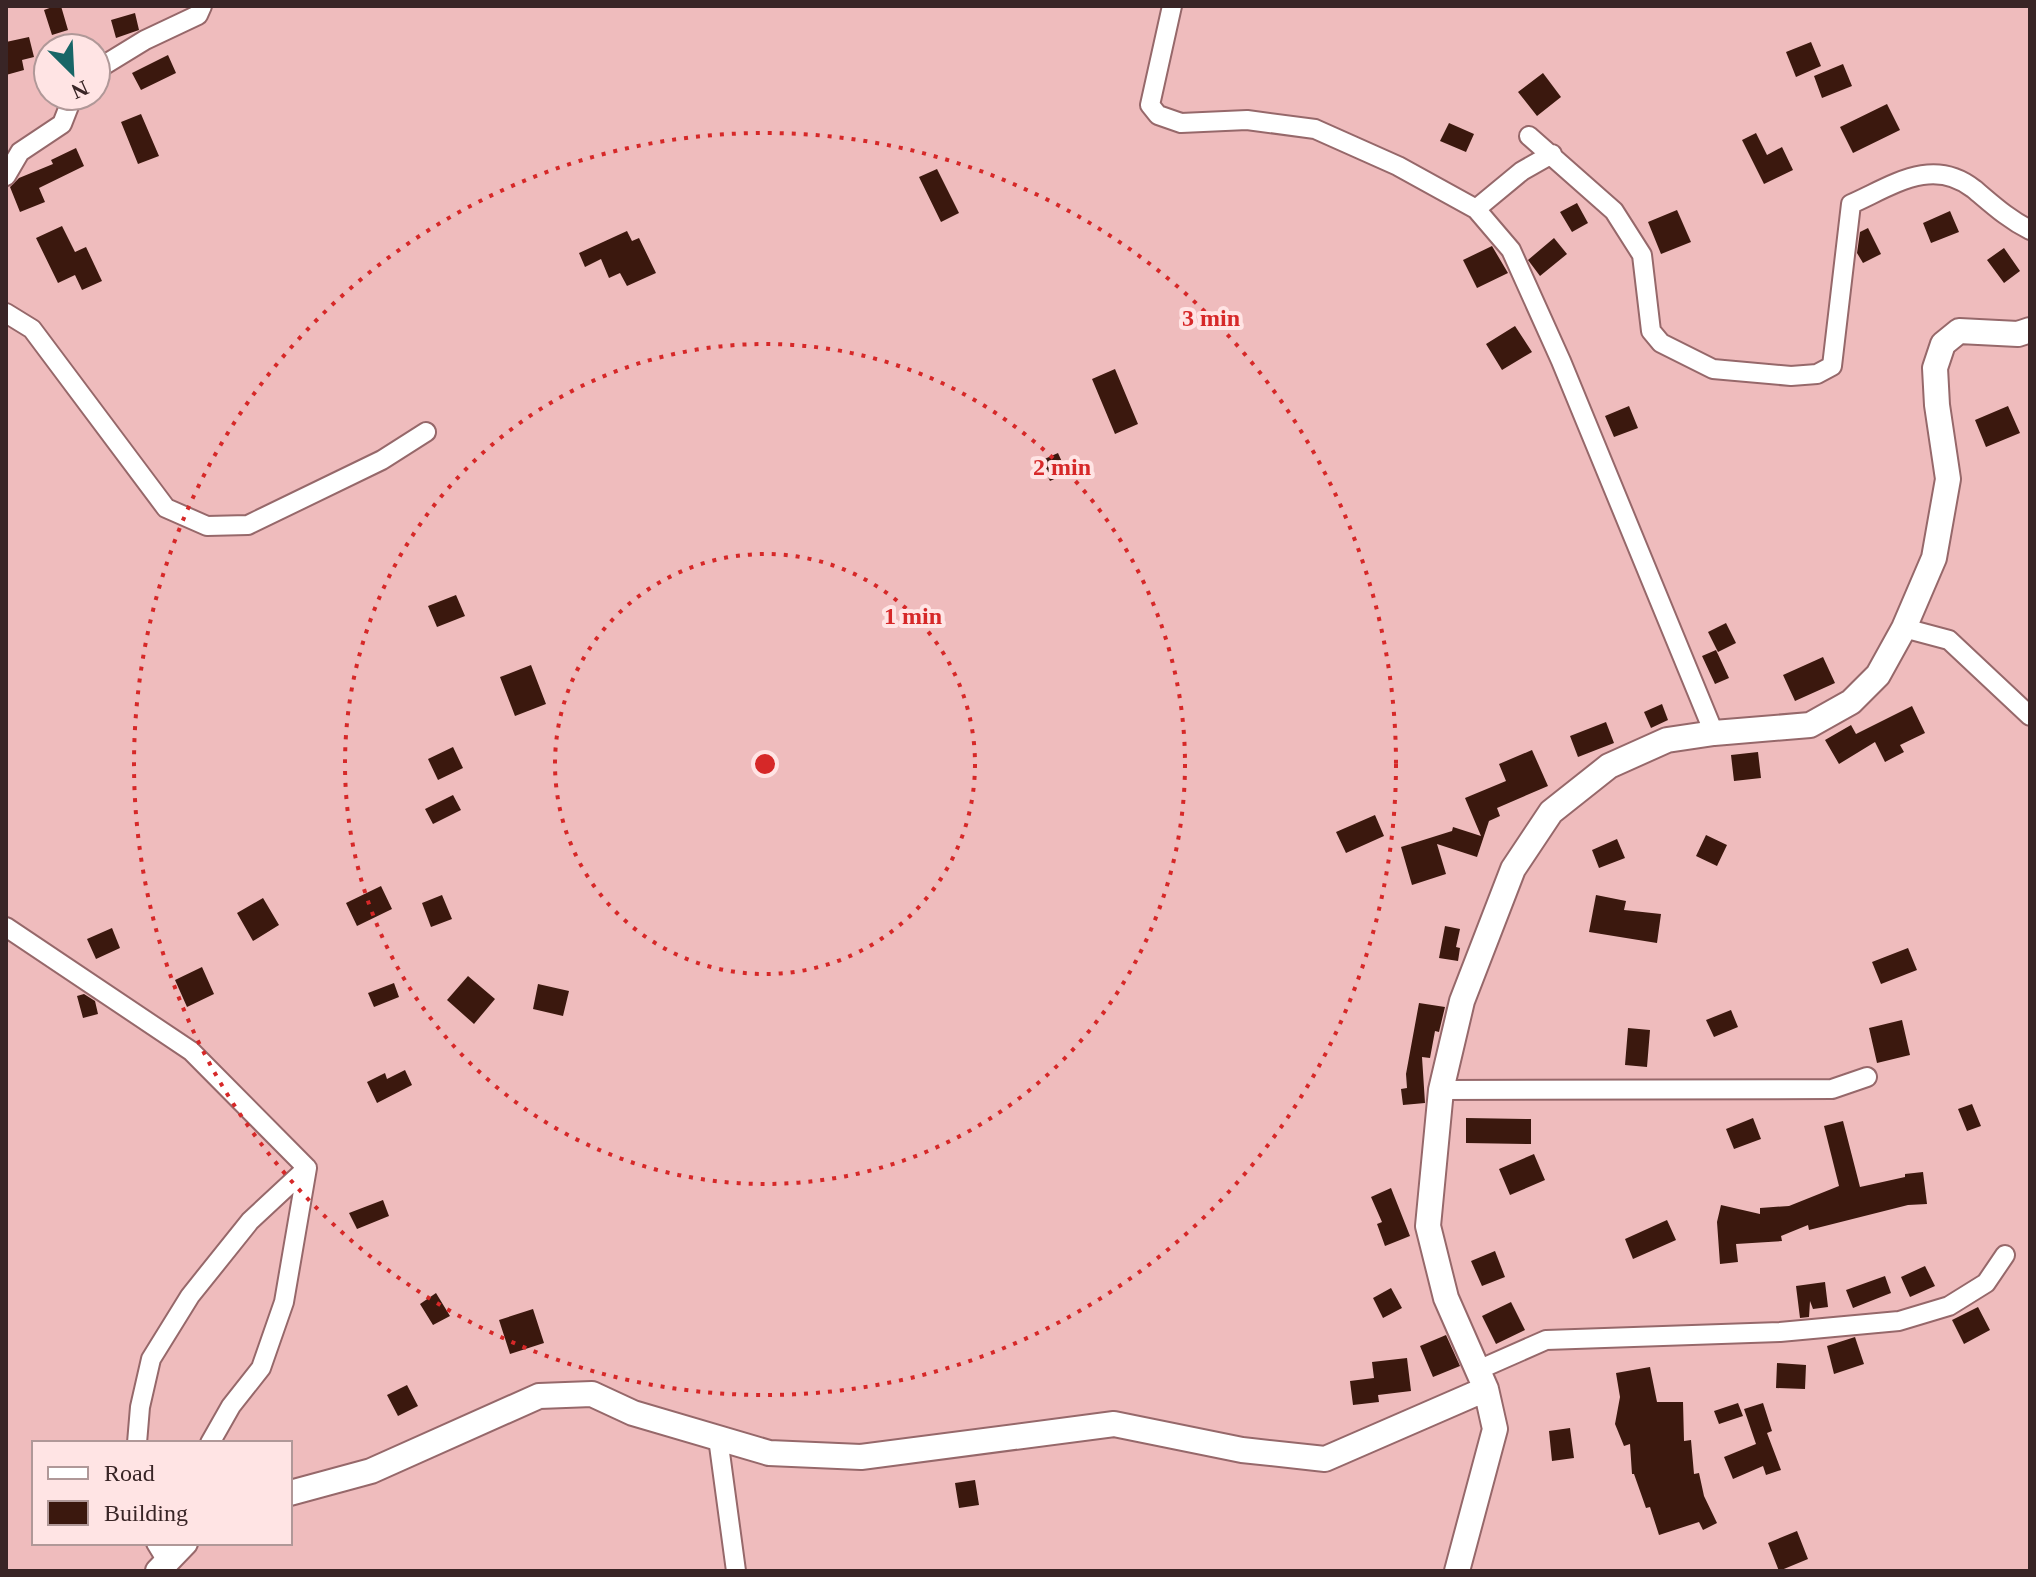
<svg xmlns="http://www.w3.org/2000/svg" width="2036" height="1577" font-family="Georgia,serif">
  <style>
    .building { fill: #3b180e }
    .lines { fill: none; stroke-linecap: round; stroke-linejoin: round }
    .street-casing { stroke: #96686a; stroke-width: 22 }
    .secondary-casing { stroke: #96686a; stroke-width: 28 }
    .street { stroke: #fff; stroke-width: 18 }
    .secondary { stroke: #fff; stroke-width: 24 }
    .ring { fill: none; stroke: #d62828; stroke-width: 4; stroke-dasharray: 4 8 }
    .centre { fill: #d62828; stroke: #ffe4e4; stroke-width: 4 }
    .ring-label { font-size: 24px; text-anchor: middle; font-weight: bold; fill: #d62828; stroke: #ffe4e4; stroke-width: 8; stroke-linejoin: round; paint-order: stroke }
  </style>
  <rect width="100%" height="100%" fill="#efbcbd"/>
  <path class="building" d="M55 6H61L68 30 52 35 44 10Z
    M135 13 139 30 116 38 111 20Z
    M29 37 34 57 22 60 24 70 6 75V42Z
    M1811 42 1821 66 1796 77 1786 52Z
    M168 55 176 73 141 90 132 73Z
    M1843 64 1852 86 1822 98 1814 76Z
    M1543 73 1561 97 1537 116 1518 92Z
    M1887 104 1900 130 1853 153 1840 127Z
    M141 114 159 156 138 164 121 122Z
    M1449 123 1474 134 1466 152 1440 141Z
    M1756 133 1767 155 1782 147 1793 170 1764 184 1742 140Z
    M76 148 84 166 39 188 45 202 20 212 10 187 19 178 53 164 51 160Z
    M937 169 959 213 941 222 919 177Z
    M1577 203 1588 223 1572 232 1560 212Z
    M1677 210 1691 242 1661 254 1648 222Z
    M1950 211 1959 232 1931 243 1923 223Z
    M62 226 75 252 86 247 102 281 82 290 75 275 58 283 36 238Z
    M1868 228 1881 254 1863 263 1857 253 1860 232Z
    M627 231 632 241 639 238 656 273 627 286 620 273 609 278 601 259 585 267 579 253Z
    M1554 238 1567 254 1540 276 1528 260Z
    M1492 246 1508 273 1477 288 1463 260Z
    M2004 248 2020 271 2004 283 1987 260Z
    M1515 326 1532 352 1502 370 1486 344Z
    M1115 369 1138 424 1115 434 1092 379Z
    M1629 406 1638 428 1614 437 1605 416Z
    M2008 406 2020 433 1986 447 1975 420Z
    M1058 453 1067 473 1050 481 1040 461Z
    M456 595 465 616 437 627 428 606Z
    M1726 623 1736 643 1718 652 1708 632Z
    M1716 650 1729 678 1715 684 1702 656Z
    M1823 657 1835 683 1795 701 1783 675Z
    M531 665 546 704 515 716 500 677Z
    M1662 704 1668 720 1651 728 1644 712Z
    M1912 706 1925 733 1900 745 1904 752 1885 762 1875 742 1839 764 1825 740 1851 725 1856 734Z
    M1606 722 1614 743 1578 757 1570 736Z
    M453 747 463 768 438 780 428 759Z
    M1532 750 1548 786 1497 808 1500 816 1489 821 1477 857 1437 844 1446 874 1412 885 1401 847 1452 831 1453 827 1481 836 1465 798 1506 781 1499 764Z
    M1758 752 1761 778 1734 781 1731 755Z
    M453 795 461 810 433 824 425 809Z
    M1375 815 1384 836 1346 853 1336 832Z
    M1706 835 1727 845 1717 866 1696 856Z
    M1617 839 1625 858 1599 868 1592 850Z
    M381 886 392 909 357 926 346 903Z
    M442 895 452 919 431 927 422 903Z
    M1596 895 1626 901 1624 910 1661 914 1657 943 1589 932Z
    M263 898 279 925 253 941 237 913Z
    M1445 926 1460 929 1456 947 1460 948 1458 961 1439 958Z
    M112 928 120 948 96 959 87 939Z
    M1908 948 1917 970 1881 984 1872 962Z
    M202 967 214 994 187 1007 175 980Z
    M468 976 495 999 474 1024 447 1000Z
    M394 983 399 997 374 1007 368 993Z
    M538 984 569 991 563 1016 533 1009Z
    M84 994 95 1001 98 1014 83 1018 77 996Z
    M1419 1003 1445 1007 1439 1032 1435 1031 1430 1058 1422 1057 1425 1103 1403 1105 1401 1089 1407 1088 1406 1074Z
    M1731 1010 1738 1027 1714 1037 1706 1020Z
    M1902 1020 1910 1055 1877 1063 1869 1028Z
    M1628 1028 1650 1030 1647 1067 1625 1065Z
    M405 1070 412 1085 377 1103 367 1082 385 1073 387 1079Z
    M1972 1104 1981 1126 1967 1131 1958 1109Z
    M1466 1118 1531 1119V1144L1466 1143Z
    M1753 1118 1761 1139 1734 1149 1726 1129Z
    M1843 1121 1860 1187 1905 1177V1174L1923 1172 1927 1204 1908 1205 1809 1230 1808 1225 1781 1236 1782 1241 1736 1244 1738 1262 1720 1264 1717 1222 1721 1205 1760 1214V1208L1789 1206 1839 1186 1824 1126Z
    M1534 1154 1545 1180 1510 1195 1499 1169Z
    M1391 1188 1410 1236 1385 1246 1377 1224 1382 1222 1371 1197Z
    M383 1200 389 1216 357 1229 349 1213Z
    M1667 1220 1676 1240 1633 1259 1625 1239Z
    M1495 1251 1505 1277 1482 1286 1471 1261Z
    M1925 1266 1935 1286 1910 1297 1901 1277Z
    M1885 1276 1891 1293 1853 1308 1846 1290Z
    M1825 1282 1828 1307 1813 1309 1810 1301 1809 1317 1800 1318 1796 1286Z
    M1391 1288 1402 1308 1383 1318 1373 1298Z
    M436 1293 450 1316 433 1325 420 1304Z
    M1511 1302 1525 1330 1496 1344 1482 1316Z
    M1978 1307 1990 1330 1964 1344 1952 1320Z
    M533 1309 544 1343 510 1354 499 1320Z
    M1446 1335 1460 1366 1433 1377 1420 1346Z
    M1855 1337 1864 1364 1834 1374 1827 1346Z
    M1407 1358 1411 1391 1378 1395 1379 1402 1353 1405 1350 1381 1374 1378 1372 1362Z
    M1777 1363 1806 1365 1805 1389 1776 1388Z
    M1650 1367 1657 1402H1683L1684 1441 1691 1440 1694 1474 1699 1473 1704 1496 1717 1523 1703 1530 1699 1522 1659 1535 1650 1507 1646 1508 1634 1474H1632L1630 1444 1624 1446 1615 1424 1620 1397 1616 1373Z
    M407 1385 418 1406 398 1416 387 1395Z
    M1738 1403 1743 1416 1719 1424 1714 1411Z
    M1763 1403 1772 1431 1767 1433 1781 1470 1766 1475 1763 1466 1733 1479 1724 1457 1756 1444 1744 1409Z
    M1570 1428 1574 1458 1552 1461 1549 1431Z
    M975 1480 979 1505 959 1508 955 1483Z
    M1797 1531 1808 1559 1779 1571 1768 1543Z"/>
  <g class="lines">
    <defs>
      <path id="street" d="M1172 6 1150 105 1158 115 1181 123 1247 120 1315 129 1398 166 1476 209 1511 250 1561 361 1714 733
        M96 70 145 40 198 15 202 6
        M1529 136 1614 211 1642 255 1651 331 1661 343 1713 369 1791 376 1817 374 1832 366 1851 204C1892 186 1932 156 1974 189 1992 204 2008 219 2030 230
        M6 176 20 152 62 124 73 96
        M1476 209 1522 171 1552 154
        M6 313 32 329 166 508 207 526 248 525 382 460 426 432
        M1904 628 1949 640 2030 716
        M6 927 191 1051 307 1168 284 1302 261 1368 231 1406 210 1443
        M1441 1090 1832 1089 1867 1077
        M1478 1370 1546 1340 1780 1332 1899 1321 1949 1306 1986 1283 2005 1255
        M718 1438 736 1571
        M137 1443 140 1407 151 1359 190 1296 250 1221 307 1168
        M156 1543 167 1561"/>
      <path id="secondary" d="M290 1493 371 1471 539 1396 592 1394 633 1413 769 1453 861 1457 1114 1424 1242 1450 1325 1459 1486 1389
        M158 1571 185 1543
        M1457 1571 1495 1429 1486 1389 1446 1298 1428 1226 1441 1090 1462 1001 1513 869 1551 812 1609 766 1667 740 1714 733 1810 725 1851 702 1878 675 1904 628 1934 558 1948 479 1937 405 1935 368 1943 344 1959 331 2018 334 2030 330"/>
    </defs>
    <use href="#street" class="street-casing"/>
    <use href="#secondary" class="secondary-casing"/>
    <use href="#street" class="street"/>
    <use href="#secondary" class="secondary"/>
  </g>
  <g class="ring">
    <circle cx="765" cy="764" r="210"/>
    <circle cx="765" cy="764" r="420"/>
    <circle cx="765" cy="764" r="631"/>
  </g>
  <circle cx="765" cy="764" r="12" class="centre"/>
  <g class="ring-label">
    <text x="1211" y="326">3 min</text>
    <text x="1062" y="475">2 min</text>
    <text x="913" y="624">1 min</text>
  </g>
  <rect width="2036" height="1577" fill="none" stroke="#392526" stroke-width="16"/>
  <rect x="32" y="1441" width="260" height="104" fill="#ffe4e4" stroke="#b09898" stroke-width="2"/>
  <rect x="48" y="1467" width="40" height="12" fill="#ffffff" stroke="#b09898" stroke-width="2"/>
  <text x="104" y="1481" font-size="24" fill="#392526">Road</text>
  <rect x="48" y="1501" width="40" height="24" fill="#3b180e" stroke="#b09898" stroke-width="2"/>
  <text x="104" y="1521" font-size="24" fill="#392526">Building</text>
  <g transform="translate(72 72) rotate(156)"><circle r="38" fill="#ffe4e4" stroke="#b09898" stroke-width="2"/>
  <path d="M0-6L14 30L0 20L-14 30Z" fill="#186667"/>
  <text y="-12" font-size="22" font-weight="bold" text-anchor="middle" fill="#392526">N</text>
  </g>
</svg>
